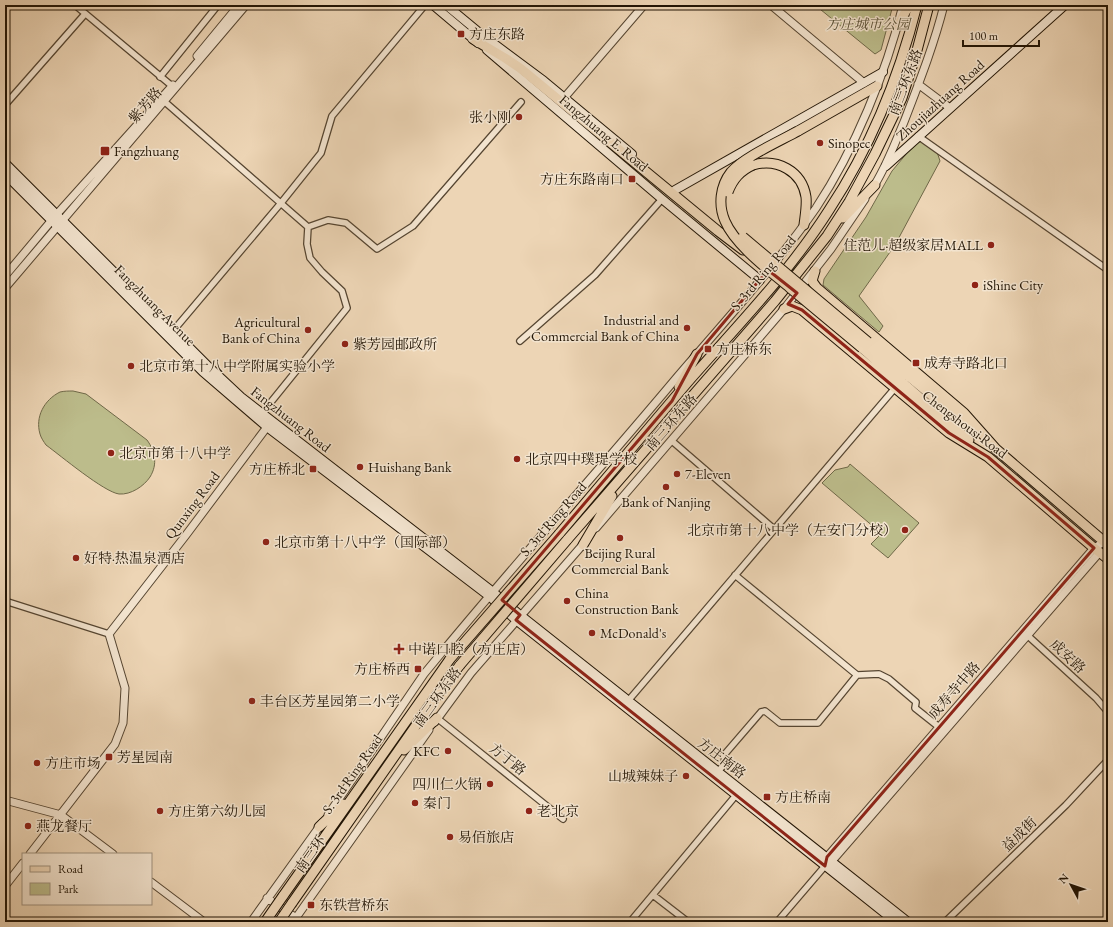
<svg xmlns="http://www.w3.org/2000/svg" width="1113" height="927" font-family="'EB Garamond','Noto Serif SC',serif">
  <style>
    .green { fill: #bcbc8b; stroke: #6f6848 }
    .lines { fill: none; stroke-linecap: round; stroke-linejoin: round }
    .minor-casing { stroke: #554531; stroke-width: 8 }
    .tertiary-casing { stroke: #554531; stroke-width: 9 }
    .secondary-casing { stroke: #221505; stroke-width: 10 }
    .primary-casing { stroke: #221505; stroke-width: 11 }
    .trunk-casing { stroke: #221505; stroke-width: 11 }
    .minor { stroke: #f3e4cf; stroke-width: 5.5 }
    .tertiary { stroke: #f3e4cf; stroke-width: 7 }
    .secondary { stroke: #f3e4cf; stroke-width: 8 }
    .primary { stroke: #edd5b5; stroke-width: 9 }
    .trunk { stroke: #edd5b5; stroke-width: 9 }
    .primary-bridge-casing { stroke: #221505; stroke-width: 11; stroke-linecap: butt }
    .trunk-bridge-casing { stroke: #221505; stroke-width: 11; stroke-linecap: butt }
    .primary-bridge { stroke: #edd5b5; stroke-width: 9 }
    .trunk-bridge { stroke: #edd5b5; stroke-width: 9 }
    .marked { fill: none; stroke: #8f2418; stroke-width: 3; stroke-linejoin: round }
    .poi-dot { fill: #8f2418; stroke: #f3e4cf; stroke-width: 1.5 }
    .labels { text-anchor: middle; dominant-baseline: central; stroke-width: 3; stroke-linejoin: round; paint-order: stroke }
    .park-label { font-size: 14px; font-style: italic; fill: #584f34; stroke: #f3e4cf }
    .poi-label { font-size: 14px; fill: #221505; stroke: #f3e4cf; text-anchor: start }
    .street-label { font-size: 14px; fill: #221505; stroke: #f3e4cf }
  </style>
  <rect width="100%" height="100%" fill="#edd5b5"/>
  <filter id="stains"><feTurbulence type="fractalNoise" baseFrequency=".005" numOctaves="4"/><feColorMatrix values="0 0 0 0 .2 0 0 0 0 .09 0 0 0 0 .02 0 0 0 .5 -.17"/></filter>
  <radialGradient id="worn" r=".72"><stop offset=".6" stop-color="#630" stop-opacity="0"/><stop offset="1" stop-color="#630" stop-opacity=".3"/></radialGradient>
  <path class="green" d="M815 5H893L881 50 875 54Z
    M918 140 937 152 940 161 895 245 859 296 883 326 879 332 823 285 824 279 866 217 892 171Z
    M73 391 86 394 147 440C155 451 158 464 150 477 144 486 131 495 119 494 104 492 61 456 46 445 44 442 41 438 40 434 35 417 44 400 60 392 64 391 69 391 73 391Z
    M850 464 919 523 888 558 871 544 879 536 873 531 875 528 822 483 835 470 848 467Z"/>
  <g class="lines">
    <defs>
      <path id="minor" d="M75 5 172 86
        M160 77 218 5
        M165 102 308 227 307 244 310 258 322 272 342 291 347 308 271 402
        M5 105 85 14
        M918 136 1108 270
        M308 227 328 220 346 223 377 249 413 226 521 102
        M173 331 281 203 321 153 332 116 425 5
        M520 341 595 275 662 199
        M672 441 774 529
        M735 575 857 675 879 674 889 679 916 702 915 708 939 727
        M5 601 109 634
        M1027 635 1096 698 1108 712
        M628 701 895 388
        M437 718 563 819
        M718 771 725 764 724 755 761 712 765 711 780 723H818L857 675
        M653 895 688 922
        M630 922 737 794
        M777 922 825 866V863
        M945 922 1066 805 1108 760"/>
      <path id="tertiary" d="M771 5 864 83
        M197 56 239 5
        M918 84 950 108
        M564 98 644 5
        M872 189C886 168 894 145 904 122 919 83 934 45 944 5
        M5 276 57 214 173 85
        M5 288 246 5
        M596 528 784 309 831 249 865 199
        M435 722 471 673 586 541
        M5 800 61 815 113 854
        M328 815 424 674 443 651C520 558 601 468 678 376 725 321 775 267 816 208 855 149 886 73 903 5
        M30 854 115 744 123 723 125 688 109 634 186 535 270 423
        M827 857 1094 548 1104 542
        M828 864 832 861 1099 553
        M151 882 204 922
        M5 886 23 863
        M267 898 296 918
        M251 922 322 823
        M293 922 429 730"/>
      <path id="secondary" d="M433 5 478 43
        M446 5 481 34 544 81 632 154
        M487 50 662 199 760 280
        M5 163 209 367 241 397 493 592 520 615 908 922
        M886 166 1065 5
        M5 174 203 372 267 427 489 596 516 620 896 922
        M675 190 883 72"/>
      <path id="primary" d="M473 39 505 58 520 68 718 231 743 250
        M798 131 877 86
        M753 165C777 158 802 171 806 197 807 206 805 216 804 225
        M815 271 812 281 817 288 964 413 996 449 1108 545
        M784 309 792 306 802 310 949 433 988 457 1094 548 1108 559
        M868 342 973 430
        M862 348 969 440"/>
      <path id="trunk" d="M898 26 909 5
        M843 218 875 185
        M679 387 697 354
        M559 534C602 484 644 433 687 383 736 327 789 273 829 210 870 148 899 77 917 5
        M567 540 775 301 827 236 849 202 875 154 902 98 916 54 929 5
        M583 545 612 496
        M404 750 437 718
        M319 827 343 804
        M283 896 450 659
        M292 903 440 691 460 665"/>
    </defs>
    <use href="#minor" class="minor-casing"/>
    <use href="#tertiary" class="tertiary-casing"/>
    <use href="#secondary" class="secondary-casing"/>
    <use href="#primary" class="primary-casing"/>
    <use href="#trunk" class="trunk-casing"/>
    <use href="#minor" class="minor"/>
    <use href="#tertiary" class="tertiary"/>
    <use href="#secondary" class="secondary"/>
    <use href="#primary" class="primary"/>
    <use href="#trunk" class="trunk"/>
    <defs>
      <path id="primary-bridge" d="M798 131C780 141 744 157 731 172 720 186 718 205 725 221 735 245 770 271 790 288 814 308 838 328 862 348
        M728 192C733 179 740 171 753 165
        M743 237 868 342"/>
      <path id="trunk-bridge" d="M450 659 559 534
        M460 665 567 540
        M265 922 283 896
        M279 922 292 903"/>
    </defs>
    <use href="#primary-bridge" class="primary-bridge-casing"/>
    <use href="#trunk-bridge" class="trunk-bridge-casing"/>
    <use href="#primary-bridge" class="primary-bridge"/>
    <use href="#trunk-bridge" class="trunk-bridge"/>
  </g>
  <path class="marked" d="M768 270 797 293 788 304 802 310 949 433 988 457 1094 548 827 857 825 866 516 620 520 615 502 600 672 401 697 354Z"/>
  <g class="poi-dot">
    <rect x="457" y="30" width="8" height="8" rx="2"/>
    <circle cx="519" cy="117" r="4"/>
    <circle cx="820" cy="143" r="4"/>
    <rect x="100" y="146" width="10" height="10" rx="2"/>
    <rect x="628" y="175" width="8" height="8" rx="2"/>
    <circle cx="991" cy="245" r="4"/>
    <circle cx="975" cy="285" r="4"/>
    <circle cx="687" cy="328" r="4"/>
    <circle cx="308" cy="330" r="4"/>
    <circle cx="345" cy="344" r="4"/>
    <rect x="704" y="345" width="8" height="8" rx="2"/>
    <rect x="912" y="359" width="8" height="8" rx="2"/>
    <circle cx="131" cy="366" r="4"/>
    <circle cx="111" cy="453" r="4"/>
    <circle cx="517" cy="459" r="4"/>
    <circle cx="360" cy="467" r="4"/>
    <rect x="309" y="465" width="8" height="8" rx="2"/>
    <circle cx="677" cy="474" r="4"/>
    <circle cx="666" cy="487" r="4"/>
    <circle cx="905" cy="530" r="4"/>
    <circle cx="620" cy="538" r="4"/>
    <circle cx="266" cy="542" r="4"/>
    <circle cx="76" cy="558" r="4"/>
    <circle cx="567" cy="601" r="4"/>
    <circle cx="592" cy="633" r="4"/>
    <path d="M397 643h4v4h4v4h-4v4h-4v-4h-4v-4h4z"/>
    <rect x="414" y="665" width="8" height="8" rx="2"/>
    <circle cx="252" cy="701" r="4"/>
    <circle cx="448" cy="751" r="4"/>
    <rect x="105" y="753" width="8" height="8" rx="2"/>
    <circle cx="37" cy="763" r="4"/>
    <circle cx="686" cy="776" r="4"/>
    <circle cx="490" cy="784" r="4"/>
    <rect x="763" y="793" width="8" height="8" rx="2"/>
    <circle cx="415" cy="803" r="4"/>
    <circle cx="160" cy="811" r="4"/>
    <circle cx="529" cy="811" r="4"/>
    <circle cx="28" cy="826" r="4"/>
    <circle cx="450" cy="837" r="4"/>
    <rect x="307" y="901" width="8" height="8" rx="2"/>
  </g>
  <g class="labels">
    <g class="park-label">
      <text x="868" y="24">方庄城市公园</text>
    </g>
    <g class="poi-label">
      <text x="469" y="34">方庄东路</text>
      <text x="511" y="117" text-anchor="end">张小刚</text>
      <text x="828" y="143">Sinopec</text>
      <text x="114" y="151">Fangzhuang</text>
      <text x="624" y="179" text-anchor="end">方庄东路南口</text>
      <text x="983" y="245" text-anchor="end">住范儿·超级家居MALL</text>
      <text x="983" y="285">iShine City</text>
      <text x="679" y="320" text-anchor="end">Industrial and<tspan x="679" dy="16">Commercial Bank of China</tspan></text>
      <text x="300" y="322" text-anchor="end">Agricultural<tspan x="300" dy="16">Bank of China</tspan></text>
      <text x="353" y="344">紫芳园邮政所</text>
      <text x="716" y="349">方庄桥东</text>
      <text x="924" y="363">成寿寺路北口</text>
      <text x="139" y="366">北京市第十八中学附属实验小学</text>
      <text x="119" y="453">北京市第十八中学</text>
      <text x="525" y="459">北京四中璞瑅学校</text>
      <text x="368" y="467">Huishang Bank</text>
      <text x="305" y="469" text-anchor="end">方庄桥北</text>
      <text x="685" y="474">7-Eleven</text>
      <text x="666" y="502" text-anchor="middle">Bank of Nanjing</text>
      <text x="897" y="530" text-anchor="end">北京市第十八中学（左安门分校）</text>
      <text x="274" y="542">北京市第十八中学（国际部）</text>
      <text x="620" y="553" text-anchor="middle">Beijing Rural<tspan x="620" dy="16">Commercial Bank</tspan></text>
      <text x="84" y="558">好特·热温泉酒店</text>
      <text x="575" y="593">China<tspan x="575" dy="16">Construction Bank</tspan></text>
      <text x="600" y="633">McDonald's</text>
      <text x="408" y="649">中诺口腔（方庄店）</text>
      <text x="410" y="669" text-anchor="end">方庄桥西</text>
      <text x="260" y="701">丰台区芳星园第二小学</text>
      <text x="440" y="751" text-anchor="end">KFC</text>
      <text x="117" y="757">芳星园南</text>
      <text x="45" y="763">方庄市场</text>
      <text x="678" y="776" text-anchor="end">山城辣妹子</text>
      <text x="482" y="784" text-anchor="end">四川仁火锅</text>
      <text x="775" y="797">方庄桥南</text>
      <text x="423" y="803">秦门</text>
      <text x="168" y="811">方庄第六幼儿园</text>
      <text x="537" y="811">老北京</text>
      <text x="36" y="826">燕龙餐厅</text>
      <text x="458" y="837">易佰旅店</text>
      <text x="319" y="905">东铁营桥东</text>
    </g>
    <g class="street-label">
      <text transform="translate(905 82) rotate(-69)">南三环东路</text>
      <text transform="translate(940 100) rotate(-42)">Zhoujiazhuang Road</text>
      <text transform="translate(145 105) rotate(-49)">紫芳路</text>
      <text transform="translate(604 133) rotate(40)">Fangzhuang E. Road</text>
      <text transform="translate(763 273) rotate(-50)">S. 3rd Ring Road</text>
      <text transform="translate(155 305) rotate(45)">Fangzhuang Avenue</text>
      <text transform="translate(291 419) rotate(38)">Fangzhuang Road</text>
      <text transform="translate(671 422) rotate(-49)">南三环东路</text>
      <text transform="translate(965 424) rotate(37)">Chengshousi Road</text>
      <text transform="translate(192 505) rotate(-53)">Qunxing Road</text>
      <text transform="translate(553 519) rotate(-49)">S. 3rd Ring Road</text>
      <text transform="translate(1068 656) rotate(43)">成安路</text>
      <text transform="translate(954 690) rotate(-49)">成寿寺中路</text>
      <text transform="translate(437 697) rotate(-54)">南三环东路</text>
      <text transform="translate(722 758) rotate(38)">方庄南路</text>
      <text transform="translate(508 759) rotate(39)">方于路</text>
      <text transform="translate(352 774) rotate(-55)">S. 3rd Ring Road</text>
      <text transform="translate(1019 834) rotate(-44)">益成街</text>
      <text transform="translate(310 854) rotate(-55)">南三环</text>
    </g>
  </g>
  <rect width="1113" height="927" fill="none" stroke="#edd5b5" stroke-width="20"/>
  <rect x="6" y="6" width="1101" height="915" fill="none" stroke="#221505" stroke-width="2"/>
  <rect x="10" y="10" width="1093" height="907" fill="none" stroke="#221505"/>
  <rect x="22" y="853" width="130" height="52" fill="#f3e4cf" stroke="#9f917e"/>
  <rect x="30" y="866" width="20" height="6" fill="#edd5b5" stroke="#9f917e"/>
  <text x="58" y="873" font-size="12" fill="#221505">Road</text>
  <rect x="30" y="883" width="20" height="12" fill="#bcbc8b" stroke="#9f917e"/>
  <text x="58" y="893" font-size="12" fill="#221505">Park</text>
  <g transform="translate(1071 885) rotate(310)" stroke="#f3e4cf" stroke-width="3" paint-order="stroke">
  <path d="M0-3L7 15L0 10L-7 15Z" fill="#221505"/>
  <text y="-6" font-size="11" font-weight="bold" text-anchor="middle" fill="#221505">N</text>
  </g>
  <path d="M963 40v6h76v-6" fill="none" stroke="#221505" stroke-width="2"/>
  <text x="969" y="40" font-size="12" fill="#221505" stroke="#f3e4cf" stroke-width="3" paint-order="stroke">100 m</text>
  <rect width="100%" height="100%" filter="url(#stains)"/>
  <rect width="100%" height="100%" fill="url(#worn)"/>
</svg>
